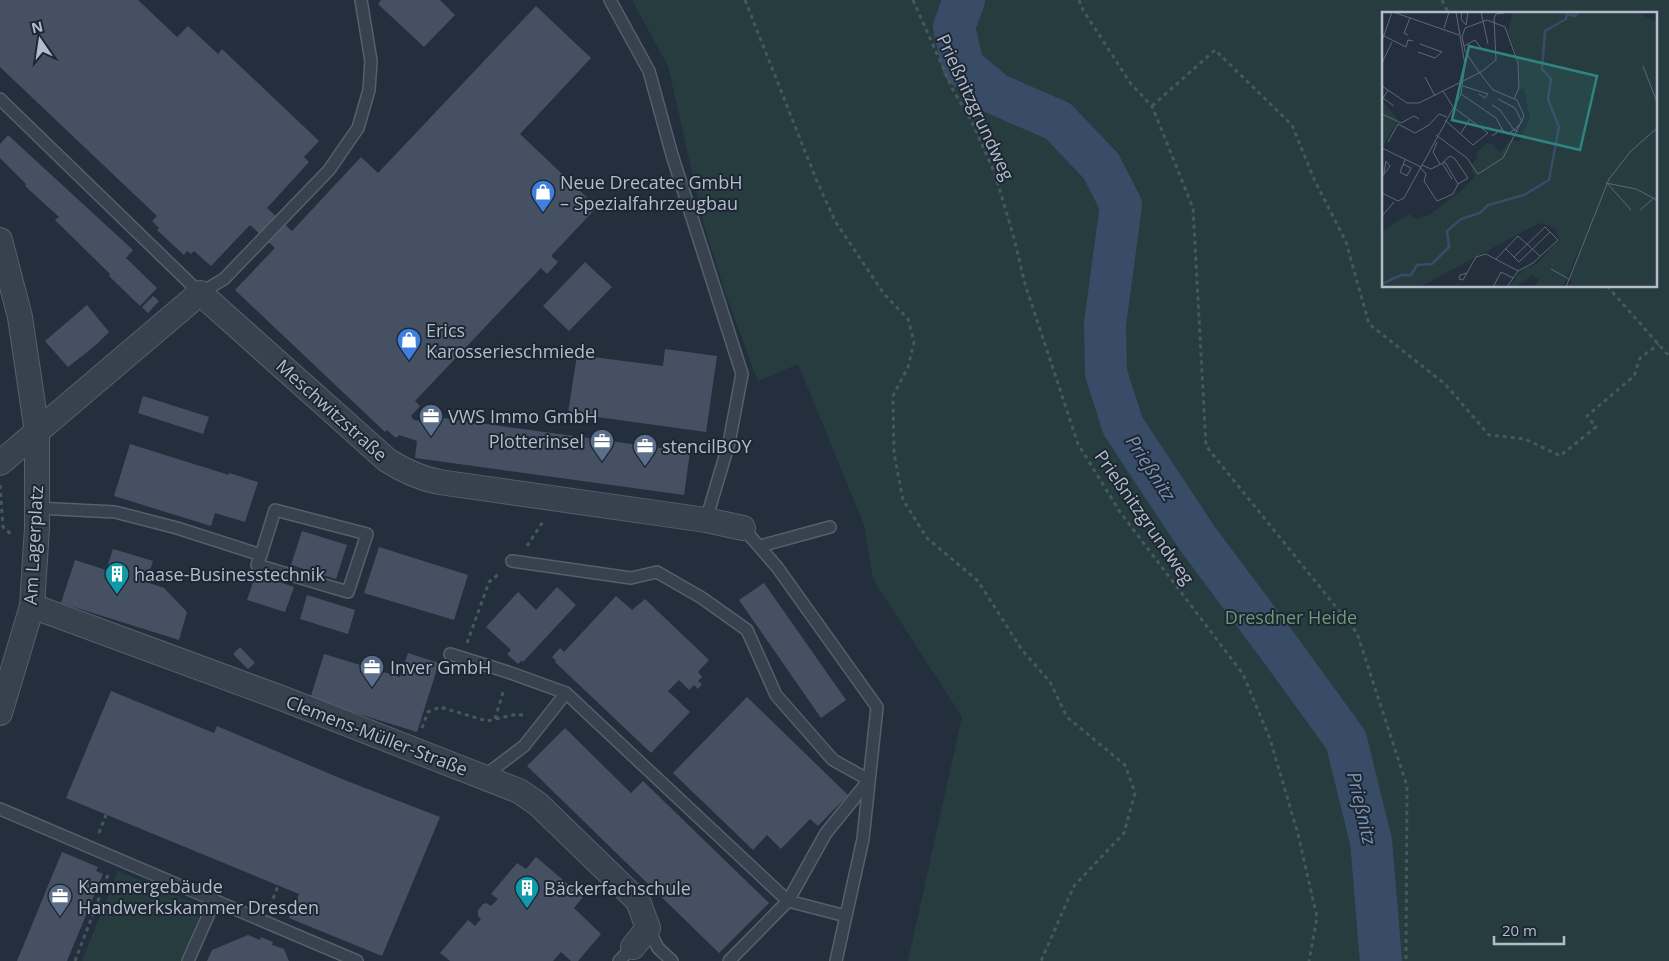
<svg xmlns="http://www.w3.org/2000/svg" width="1669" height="961" font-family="'Open Sans',sans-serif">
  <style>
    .green { fill: #263c3f; fill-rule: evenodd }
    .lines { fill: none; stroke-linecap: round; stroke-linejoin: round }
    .river { stroke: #394c67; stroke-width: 42 }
    .building { fill: #455162 }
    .service-casing { stroke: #565f6c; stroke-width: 14 }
    .minor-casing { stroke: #565f6c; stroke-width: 26 }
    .path { stroke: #44595c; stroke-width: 3; stroke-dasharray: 4 4; stroke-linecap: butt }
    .service { stroke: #38414e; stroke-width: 11 }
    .minor { stroke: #38414e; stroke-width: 24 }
    .labels { text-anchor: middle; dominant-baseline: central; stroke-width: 4; stroke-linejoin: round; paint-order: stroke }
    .street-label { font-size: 18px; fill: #b4bcc9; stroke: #1d2633 }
    .poi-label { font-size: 18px; fill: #b4bcc9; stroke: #1d2633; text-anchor: start }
    .park-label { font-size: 18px; fill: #6b9a76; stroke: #1d2633 }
    .water-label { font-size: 19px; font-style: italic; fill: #7c92b1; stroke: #1d2633 }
    .inset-river { fill: none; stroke: #394c67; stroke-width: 2.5 }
    .inset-road { fill: none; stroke: #5e6776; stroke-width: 1 }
    .view { fill: #308480; fill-opacity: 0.15; stroke: #308480; stroke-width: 2.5 }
    .inset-edge { fill: none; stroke: #b4bcc9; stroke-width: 2.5 }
  </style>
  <rect width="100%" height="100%" fill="#242f3e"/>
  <path class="green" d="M632 0H1669V961H908L962 717 873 579 864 525 798 364 758 381 726 295 704 225 668 66ZM1383 14H1655V286H1383Z
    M118 871 203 907 181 961H82Z"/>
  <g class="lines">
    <path class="river" d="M964 0 954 27 963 66 996 94 1058 121 1101 166 1121 205 1105 324 1106 373 1123 426 1197 538 1277 645 1346 740 1371 841 1381 961"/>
  </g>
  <path class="building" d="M0 0H138L177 37 188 26 218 54 222 49 319 141 304 157 309 162 267 208 292 231 361 157 378 173 536 6 591 58 520 134 597 207 551 256 558 262 547 274 541 268 415 401 420 406 411 416 414 420 420 421 421 415 690 452 684 495 415 458 417 441 399 435 396 438 387 430 385 432 235 290 275 248 250 225 211 266 194 251 191 254 187 251 184 255 157 230 159 228 152 221 157 216 0 67Z
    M381 0H440L455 15 424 47 378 4Z
    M8 135 133 250 126 258 157 288 140 306 109 276 110 274 55 220 59 217 25 186 26 184 0 158V144Z
    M585 262 612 287 569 331 543 306Z
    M153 296 159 301 148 313 142 307Z
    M87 305 109 332 96 345 68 367 45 341Z
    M665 349 717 356 706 432 568 413 577 355 663 366Z
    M143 396 209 417 203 434 138 413Z
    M130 444 229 475V473L258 482 245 522 215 513 211 526 114 496Z
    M302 531 347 545 336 579 291 565Z
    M379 547 468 575 454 620 364 593Z
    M113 549 153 561 146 582 164 588 187 612 179 640 61 603 75 560 106 570Z
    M256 574 294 587 285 612 247 600Z
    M764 583 846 700 821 718 739 600Z
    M557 587 576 605 523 662 522 660 518 664 507 654 511 650 486 627 518 592 536 610Z
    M307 595 355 610 348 634 300 619Z
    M616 596 632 610 645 599 709 660 698 672 702 677 698 681 702 684 698 689 694 685 689 690 679 680 668 691 690 712 651 753 555 662 556 661 552 657 560 648 564 652Z
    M240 647 255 663 248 669 233 654Z
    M408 653 439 663 417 732 310 699 324 654 400 677Z
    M111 691 214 733 217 726 342 779 440 817 382 956 289 918 299 894 66 798Z
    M747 697 848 795 818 826 810 819 781 849 767 835 753 850 673 773Z
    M565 728 631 793 643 781 769 903 719 953 527 766Z
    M62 852 98 867 96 871 103 874 67 961H17Z
    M536 857 583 897 574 908 601 934 578 961H571L561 952 553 961H450L440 953 468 920 475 926 481 919 478 916V910L483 904 486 903 491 906 498 899 491 894 517 863 526 869Z
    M248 935 260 940 261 937 273 942 272 945 284 949 289 961H207L212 950Z"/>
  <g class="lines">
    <defs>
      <path id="service" d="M610 0 649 71 672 155 742 374 729 443 706 520
        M0 99 200 293 224 279 329 170 358 128 369 90 371 61 361 0
        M37 508 115 512 177 528 261 555 275 510 367 534 348 592 257 565 261 555
        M743 528 777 567 877 707 863 839 836 961
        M760 546 830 527
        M512 561 631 578 657 572 702 598 747 630 776 695 833 760 869 780 826 833 788 901 846 916
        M450 654 508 672 566 693 788 901 729 961
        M483 777 524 746 566 693
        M0 809 357 961
        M648 928 658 948 672 961
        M188 961 215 900
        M619 961 633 947"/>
      <path id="minor" d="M0 240 20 317 37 432V528L32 606 0 713
        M0 463 200 293 387 460C404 471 419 478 439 482L706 520 743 528
        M32 606 284 699 519 791 538 804 638 901 648 928 633 947"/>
    </defs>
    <use href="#service" class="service-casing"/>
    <use href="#minor" class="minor-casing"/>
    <path class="path" d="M745 0 816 179 835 221 884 294 908 319 914 342 908 367 893 396 894 453 903 500 927 538 978 581 1022 650 1050 682 1067 717 1125 765 1135 793 1124 833 1074 886 1041 961
      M913 0 953 90 972 122 995 174 1014 238 1025 284 1078 444 1120 512 1243 674 1270 739 1298 834 1317 917 1309 961
      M1079 0 1083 10 1131 84 1152 106 1193 208 1206 446 1357 633 1407 786 1406 961
      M1442 0 1449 14
      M1152 106 1215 50 1292 125 1314 179 1346 242 1369 324 1445 384 1489 435 1525 439 1560 456 1596 427 1587 416 1634 376 1640 358 1659 344
      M1607 286 1669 356
      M0 485 3 527 13 536
      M527 546 544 520
      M467 643 489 582 500 573
      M495 719 504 689
      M422 728 428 712 440 707 487 721 517 714 527 716
      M99 833 106 815
      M97 903 108 907
      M270 906 278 886
      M75 961 109 872"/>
    <use href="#service" class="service"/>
    <use href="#minor" class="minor"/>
  </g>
  <defs>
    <symbol id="shop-pin" viewBox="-11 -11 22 30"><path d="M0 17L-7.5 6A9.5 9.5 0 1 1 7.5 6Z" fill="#3f7fe0" stroke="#1d2633"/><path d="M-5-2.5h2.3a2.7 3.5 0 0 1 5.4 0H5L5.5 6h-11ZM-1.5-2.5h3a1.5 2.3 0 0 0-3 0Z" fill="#fff"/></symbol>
    <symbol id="office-pin" viewBox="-11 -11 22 30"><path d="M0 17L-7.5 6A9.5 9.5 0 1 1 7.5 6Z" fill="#5c6f8a" stroke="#1d2633"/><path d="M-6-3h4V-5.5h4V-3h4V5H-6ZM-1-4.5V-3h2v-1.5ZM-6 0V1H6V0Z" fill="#fff"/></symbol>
    <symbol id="building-pin" viewBox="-11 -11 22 30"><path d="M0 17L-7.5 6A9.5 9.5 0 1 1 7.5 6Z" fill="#0f9aa8" stroke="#1d2633"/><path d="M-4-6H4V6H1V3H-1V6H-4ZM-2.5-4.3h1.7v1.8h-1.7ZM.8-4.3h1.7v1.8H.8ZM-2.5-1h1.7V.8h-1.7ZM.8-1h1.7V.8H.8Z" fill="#fff"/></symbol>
  </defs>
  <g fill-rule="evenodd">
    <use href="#shop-pin" x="529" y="178" width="28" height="38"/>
    <use href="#shop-pin" x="395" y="326" width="28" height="38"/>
    <use href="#office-pin" x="417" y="402" width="28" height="38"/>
    <use href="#office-pin" x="588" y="427" width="28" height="38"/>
    <use href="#office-pin" x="631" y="432" width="28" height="38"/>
    <use href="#building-pin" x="103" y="560" width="28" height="38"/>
    <use href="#office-pin" x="358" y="653" width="28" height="38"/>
    <use href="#building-pin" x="513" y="874" width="28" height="38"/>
    <use href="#office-pin" x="46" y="882" width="28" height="38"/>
  </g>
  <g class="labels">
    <g class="street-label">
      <text transform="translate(976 107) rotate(65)">Prießnitzgrundweg</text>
      <text transform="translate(332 410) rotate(42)">Meschwitzstraße</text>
      <text transform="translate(1145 517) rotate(55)">Prießnitzgrundweg</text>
      <text transform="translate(33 545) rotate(-87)">Am Lagerplatz</text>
      <text transform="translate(377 735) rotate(21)">Clemens-Müller-Straße</text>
    </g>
    <g class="poi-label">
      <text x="560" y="182">Neue Drecatec GmbH<tspan x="560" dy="21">– Spezialfahrzeugbau</tspan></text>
      <text x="426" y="330">Erics<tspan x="426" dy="21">Karosserieschmiede</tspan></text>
      <text x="448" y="416">VWS Immo GmbH</text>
      <text x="584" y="441" text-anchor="end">Plotterinsel</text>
      <text x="662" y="446">stencilBOY</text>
      <text x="134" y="574">haase-Businesstechnik</text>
      <text x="390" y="667">Inver GmbH</text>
      <text x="78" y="886">Kammergebäude<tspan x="78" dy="21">Handwerkskammer Dresden</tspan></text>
      <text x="544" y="888">Bäckerfachschule</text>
    </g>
    <g class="park-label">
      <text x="1291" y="617">Dresdner Heide</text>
    </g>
    <g class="water-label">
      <text transform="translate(1151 468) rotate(57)">Prießnitz</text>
      <text transform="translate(1362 808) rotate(77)">Prießnitz</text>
    </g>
  </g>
  <g transform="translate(1382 12)">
    <rect width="275" height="275" fill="#242f3e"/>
    <path d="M131 0H254L275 10V275H185L190 271 188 267 201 228 181 275H152L157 268 150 263 134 275H127L141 257 155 252 177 228 174 216 157 211 38 275H0V219L27 202 35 207 47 203 80 178 93 165 88 154 96 145 94 141 104 132H110L118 140 129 127 137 130 148 106 142 77H138L137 51 126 19ZM0 88 16 108 1 135H0Z" fill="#263c3f"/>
    <path class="inset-river" d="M0 272 19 263H29L35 253 50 252 67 235 65 219 79 207 98 201 106 193 142 183 167 168 177 115 166 87 169 67 160 57 163 19 184 7 185 2 193 4 196 0"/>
    <path class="inset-road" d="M11 0 77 23M80 0 79 7 84 13 86 0M99 0 106 32M62 16 67 0M0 23 24 35 26 28 31 29M26 23 22 21 28 6M0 29 10 0M82 34 93 28 99 36M36 40 53 46 60 40 38 32M0 51 10 30M261 54 275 90M43 65 53 84M0 74 25 91H37L99 60 114 48 112 6 114 2 122 1M81 74 106 82 103 86 97 82M6 78 1 86 12 94M61 79 71 95 106 121 91 133 63 108M79 82 114 106 120 117 110 124M116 87 133 96 140 110 132 118 136 120M110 93 118 98 132 118 125 122 120 117M0 102 19 111 32 104 37 107M79 121 88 107M54 123 85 146 96 162 121 146 142 104 135 88 111 78 97 60 83 39 80 25 83 16 105 8 123 15 136 51 137 76 132 87M6 130 16 112 33 121 47 113 57 102 65 105M55 130 51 140 58 152M0 136 39 155M61 150 68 144 73 147 86 166 76 172M60 151 70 167M21 152 29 156 25 164 18 160 23 148M38 155 44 162 42 169 55 189 71 182 76 172 63 150 49 157 40 153M0 165 8 154 4 149 2 161M224 171 254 177 275 188M225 171 249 198M0 181 16 189 22 186 79 82 83 53 74 0M258 198 272 186M0 204 12 190M123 236 132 245 163 215 168 220M114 247 136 224 158 244M169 257 187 267M85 261 78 263 77 267 81 268 94 245 104 242 136 259M111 275 119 260 131 266M125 275 136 259 151 251 176 228 168 220 137 250 132 245M184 275 227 167 248 140 275 116"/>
    <path class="view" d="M87 34 215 64 198 138 70 108Z"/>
    <rect width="275" height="275" class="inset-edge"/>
  </g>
  <g transform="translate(40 40) rotate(347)" stroke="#1d2633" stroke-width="4" paint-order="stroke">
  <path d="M0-4L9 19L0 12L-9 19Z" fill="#b4bcc9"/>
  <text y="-8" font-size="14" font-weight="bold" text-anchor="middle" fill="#b4bcc9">N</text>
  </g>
  <path d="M1494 936v8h70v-8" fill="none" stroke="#b4bcc9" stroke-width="2.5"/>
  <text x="1502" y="936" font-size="15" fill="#b4bcc9" stroke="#1d2633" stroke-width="4" paint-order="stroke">20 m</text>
</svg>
